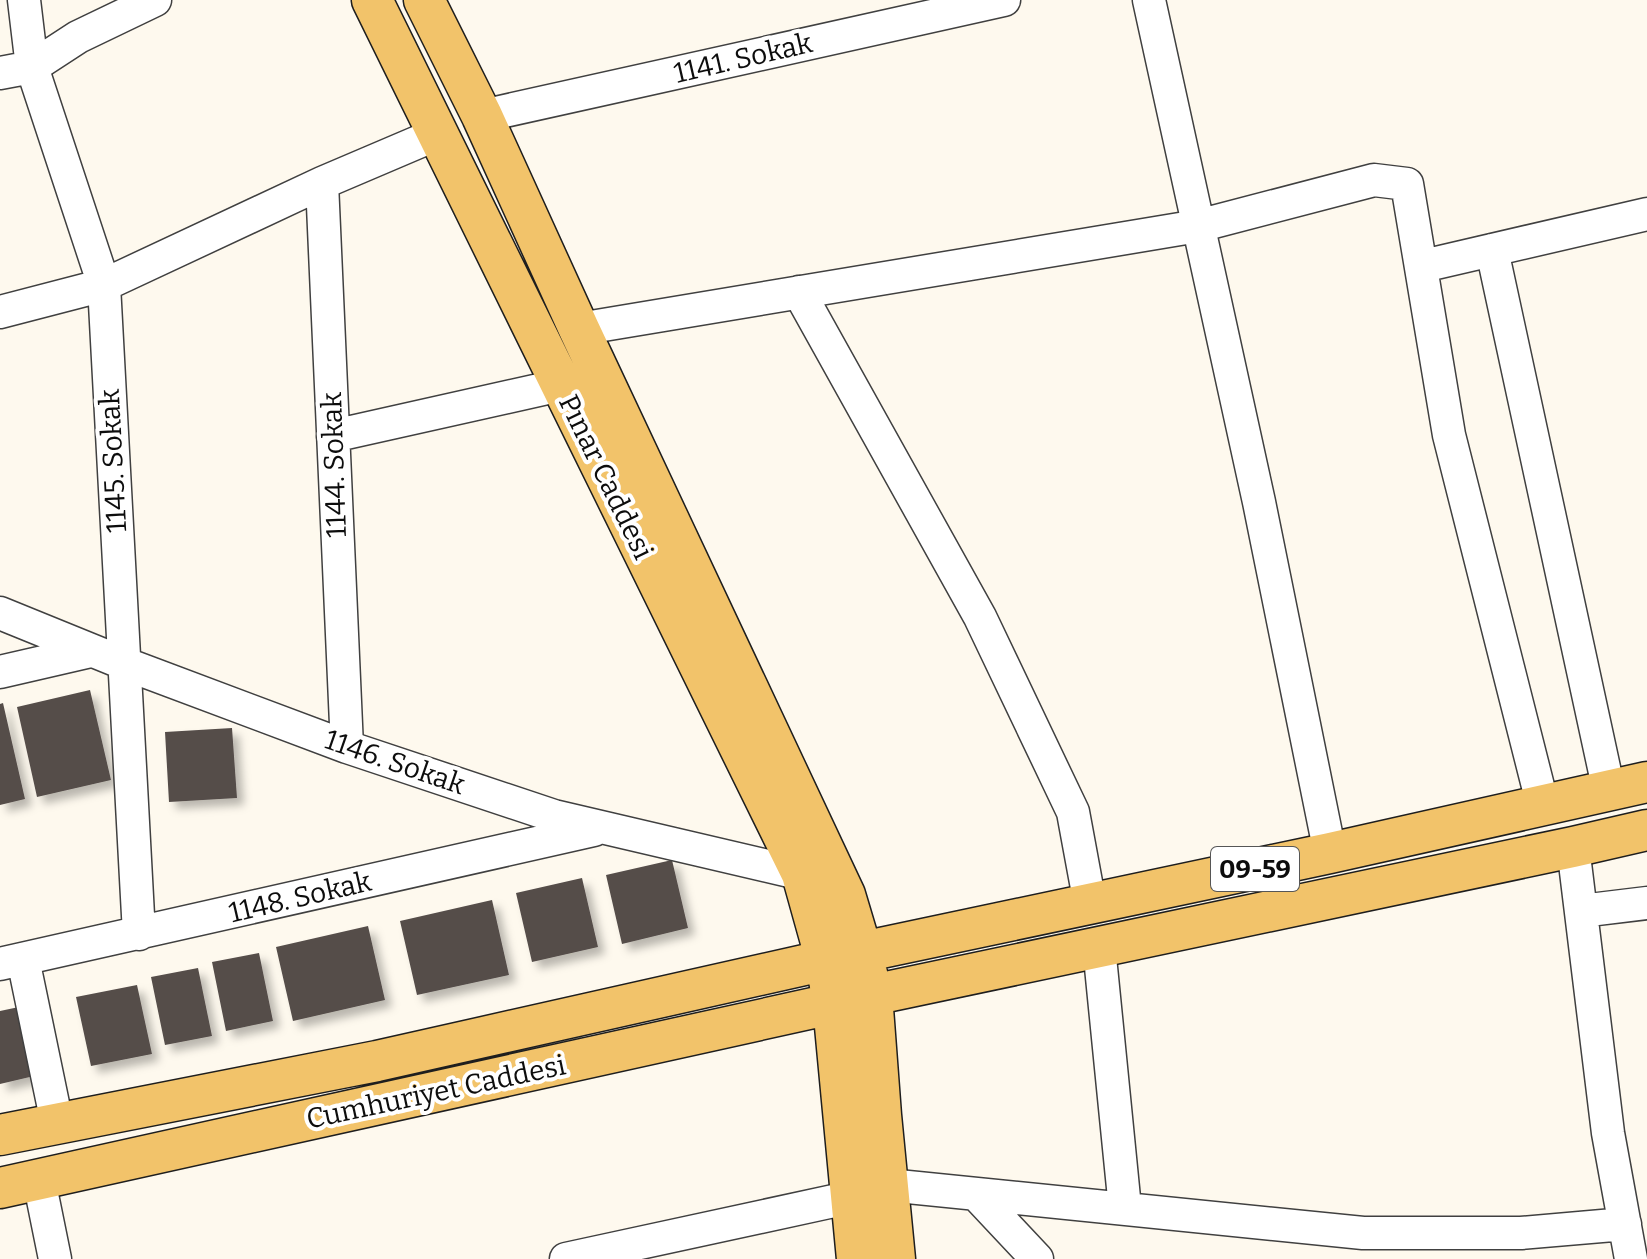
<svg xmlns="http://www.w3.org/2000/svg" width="1647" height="1259" font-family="Bitter,serif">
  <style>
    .building { fill: #554d4a; filter: url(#shadow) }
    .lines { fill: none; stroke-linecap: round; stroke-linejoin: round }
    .minor-casing { stroke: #404040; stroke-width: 35 }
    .major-casing { stroke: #1e1e1e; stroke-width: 43 }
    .minor { stroke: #fff; stroke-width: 32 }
    .major { stroke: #f2c36a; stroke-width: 40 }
    .labels { text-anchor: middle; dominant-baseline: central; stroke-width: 8; stroke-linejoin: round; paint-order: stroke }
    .shield { fill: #fff; stroke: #565656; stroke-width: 2 }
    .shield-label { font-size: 26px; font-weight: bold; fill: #0d0d0d }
    .street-label { font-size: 28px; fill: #0d0d0d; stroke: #fff }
  </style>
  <defs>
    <filter id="shadow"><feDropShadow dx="7" dy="7" stdDeviation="4" flood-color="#0004"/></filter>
  </defs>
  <rect width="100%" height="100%" fill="#fef9ee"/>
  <path class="building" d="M90 690 111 780 37 797 17 707Z
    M3 703 25 799 0 805V704Z
    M232 728 237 798 169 802 165 732Z
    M672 860 688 928 622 944 606 875Z
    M582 878 598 947 532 962 516 893Z
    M492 900 509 975 417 995 400 921Z
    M368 926 385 1000 293 1021 276 947Z
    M259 953 273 1021 226 1031 212 962Z
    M198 968 212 1036 165 1045 151 977Z
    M137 985 152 1054 91 1066 76 997Z
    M19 1007 34 1076 0 1084V1011Z"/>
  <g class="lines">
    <defs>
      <path id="minor" d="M24 0 32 67 104 285 139 934
        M1149 0 1259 502 1330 853
        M0 73 32 67 78 37 155 0
        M482 116 1004 0
        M322 183 347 747
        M1492 250 1609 791
        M1423 266 1647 214
        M799 292 980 617 1073 812 1090 904
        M0 312 104 285 322 183 437 134
        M579 329 1198 226 1374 180 1407 184 1449 435 1543 806
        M333 436 561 385
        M0 613 123 663 347 747 554 816 802 874
        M0 672 91 651
        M1573 847 1608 1133 1631 1259
        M1581 911 1647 903
        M1099 947 1125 1208
        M23 959 57 1123
        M0 964 594 830
        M39 1180 55 1259
        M888 1185 1363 1233H1521L1625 1224
        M976 1194 1037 1259
        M566 1259 852 1197"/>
      <path id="major" d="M372 0 802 874 826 960 833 1005 857 1259
        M424 0 482 116 579 329 845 895 862 952 872 995 881 1115 895 1259
        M0 1135 377 1061 862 952 1330 853 1647 782
        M0 1188 872 995 1573 847 1647 830"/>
    </defs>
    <use href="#minor" class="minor-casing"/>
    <use href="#major" class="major-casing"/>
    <use href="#minor" class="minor"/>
    <use href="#major" class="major"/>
  </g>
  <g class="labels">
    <rect class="shield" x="1211" y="847" width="88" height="44" rx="6"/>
    <g class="shield-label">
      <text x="1255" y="869">09-59</text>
    </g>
    <g class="street-label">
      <text transform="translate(743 58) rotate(-13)">1141. Sokak</text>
      <text transform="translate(113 461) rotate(-93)">1145. Sokak</text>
      <text transform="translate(334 465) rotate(-92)">1144. Sokak</text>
      <text transform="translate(606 477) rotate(64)">Pınar Caddesi</text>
      <text transform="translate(395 762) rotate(19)">1146. Sokak</text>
      <text transform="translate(300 897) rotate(-13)">1148. Sokak</text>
      <text transform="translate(436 1092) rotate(-12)">Cumhuriyet Caddesi</text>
    </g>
  </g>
</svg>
